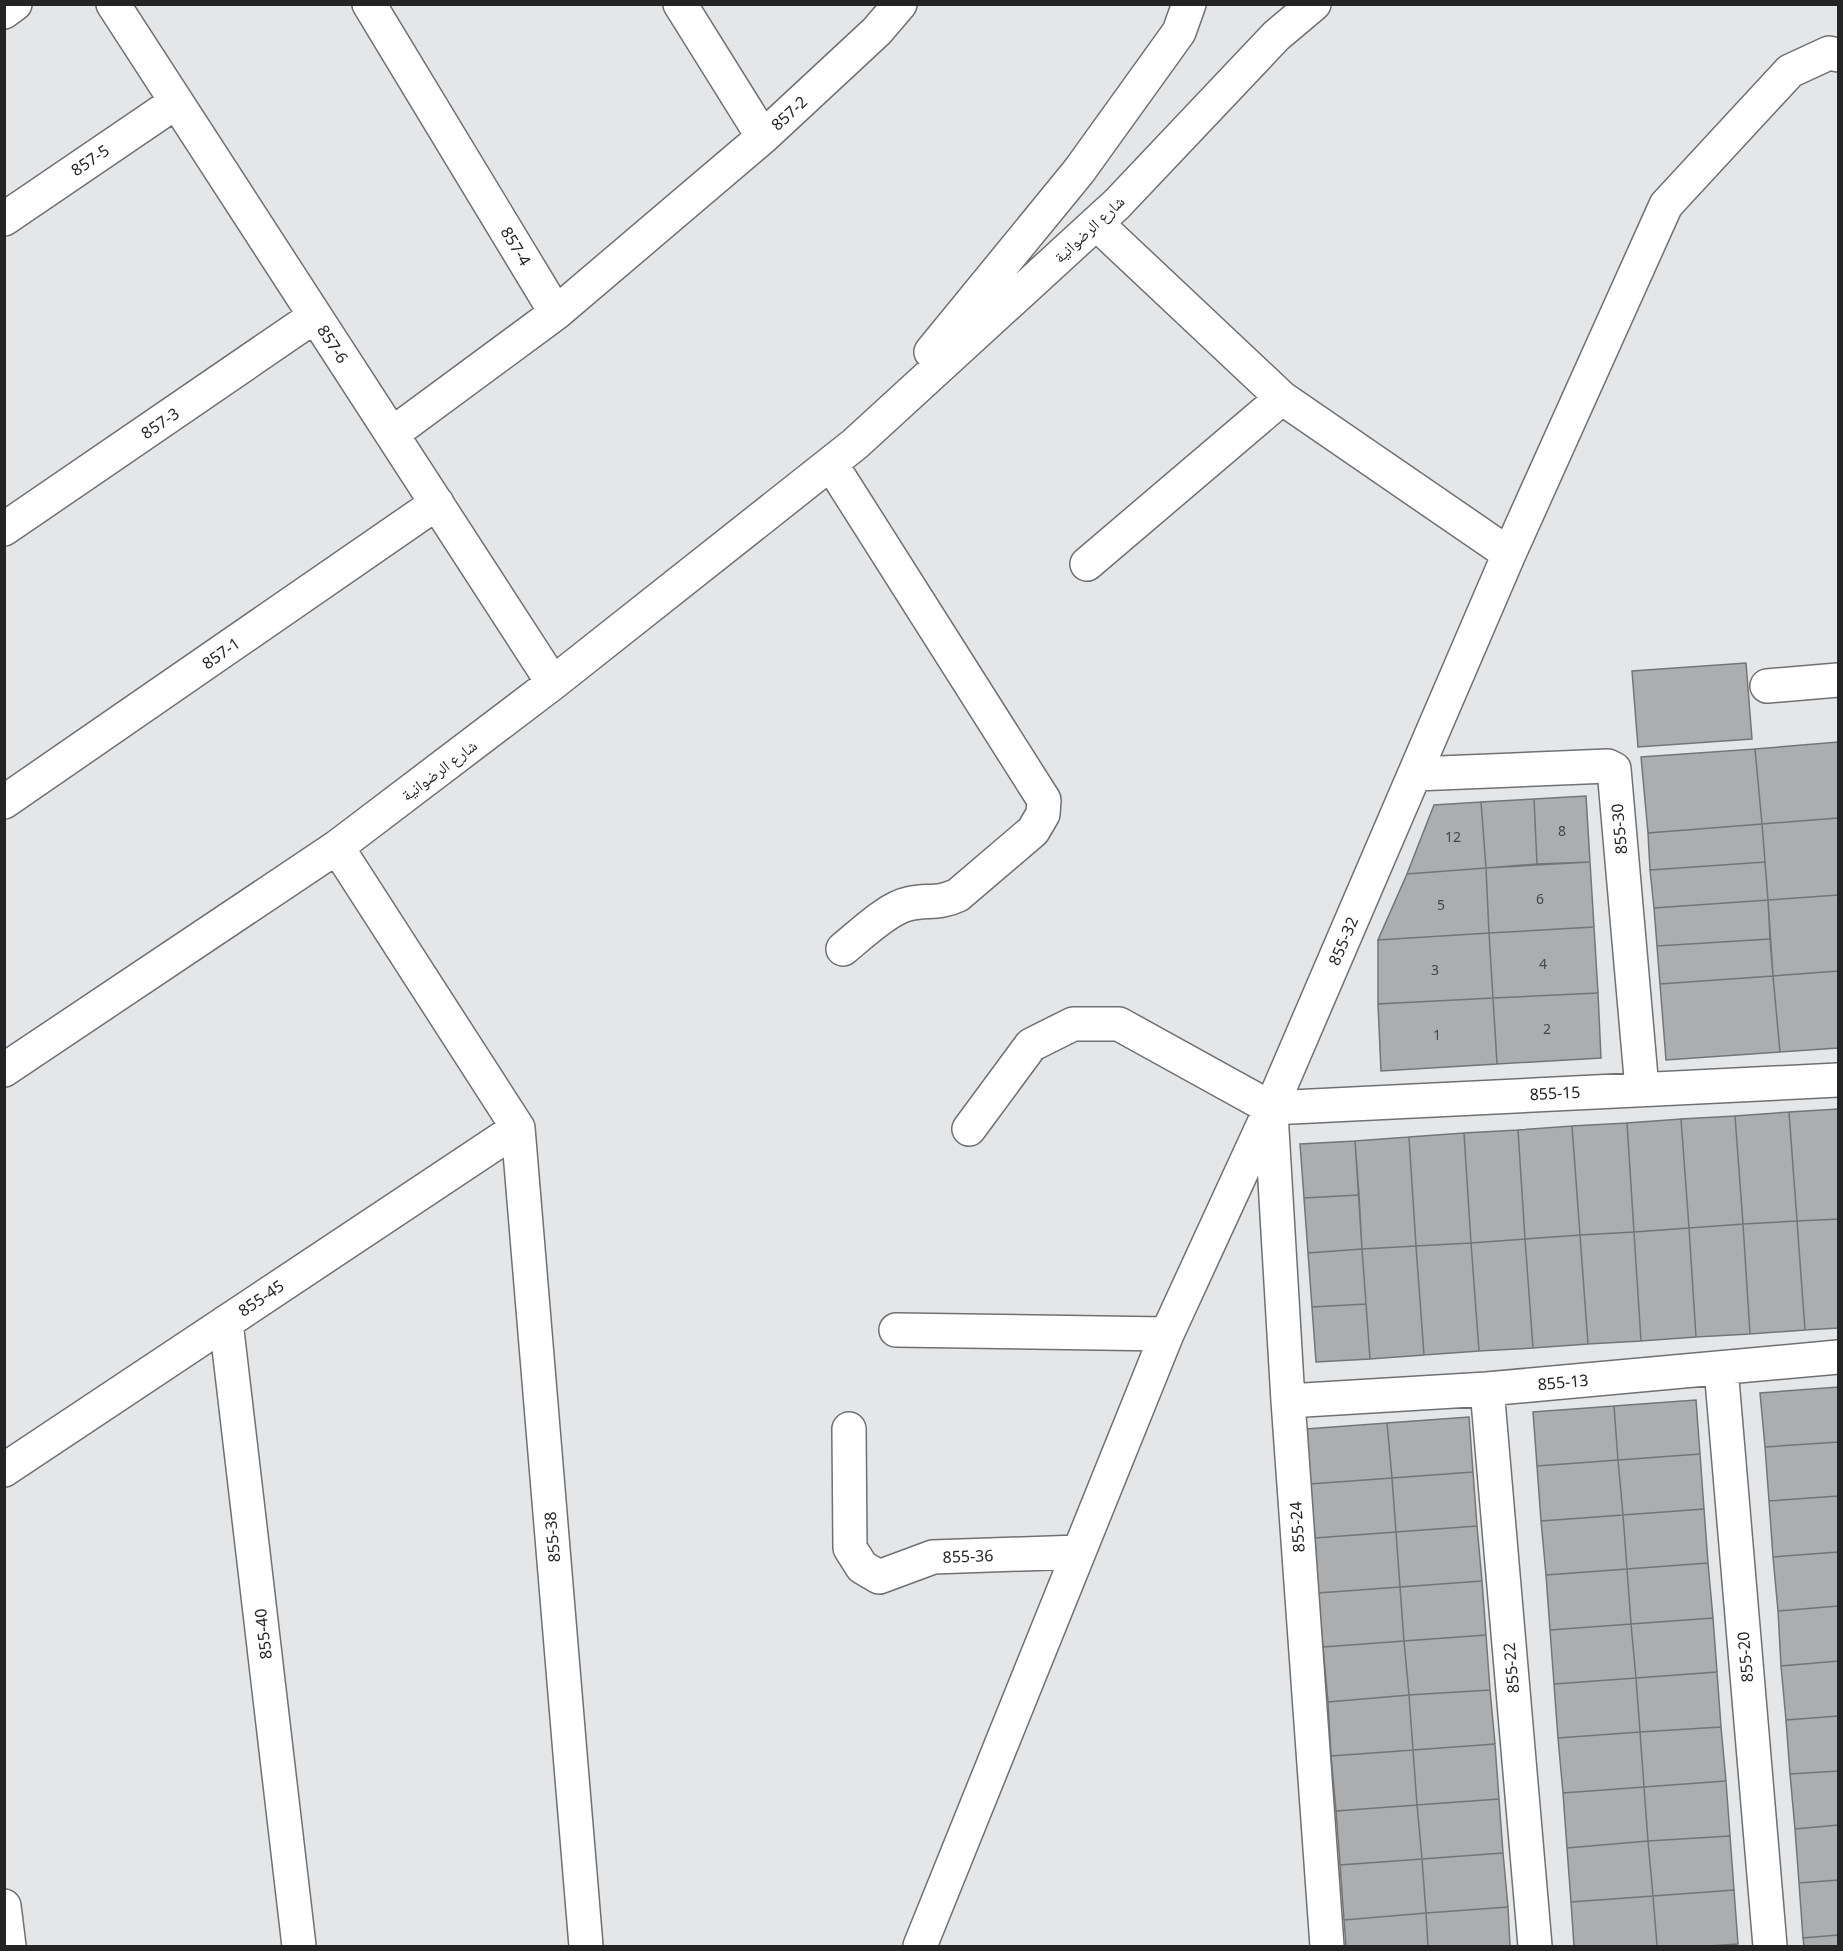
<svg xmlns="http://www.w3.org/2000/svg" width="1843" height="1951" font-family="'Noto Sans','Noto Naskh Arabic',sans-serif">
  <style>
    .building { fill: #abadaf; stroke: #737576; stroke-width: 1.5 }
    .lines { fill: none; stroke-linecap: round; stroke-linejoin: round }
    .minor-casing { stroke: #6f7072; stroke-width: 36 }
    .minor { stroke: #fff; stroke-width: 33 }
    .labels { text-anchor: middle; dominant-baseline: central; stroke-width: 5; stroke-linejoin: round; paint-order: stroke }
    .number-label { font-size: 14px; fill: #464648 }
    .street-label { font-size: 16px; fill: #242425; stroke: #fff }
  </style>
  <rect width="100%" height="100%" fill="#e4e6e8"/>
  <path class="building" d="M1746 663 1752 739 1638 747 1632 671Z
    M1838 742V818L1762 824 1755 749Z
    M1755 749 1762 824 1648 833 1641 757Z
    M1586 796 1590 862 1537 864 1534 799Z
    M1534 799 1537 864 1486 868 1481 802Z
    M1481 802 1486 868 1407 874 1434 805Z
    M1838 818V895L1768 900 1762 824Z
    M1762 824 1765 862 1650 870 1648 833Z
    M1590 862 1594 927 1489 933 1486 868Z
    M1765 862 1768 900 1654 908 1650 870Z
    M1486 868 1489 933 1378 940 1407 874Z
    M1838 895V971L1773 976 1768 900Z
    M1768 900 1770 939 1657 946 1654 908Z
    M1594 927 1598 993 1493 998 1489 933Z
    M1489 933 1493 998 1378 1004V940Z
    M1770 939 1773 976 1660 984 1657 946Z
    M1838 971V1048L1780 1052 1773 976Z
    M1773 976 1780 1052 1666 1060 1660 984Z
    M1598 993 1601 1058 1497 1064 1493 998Z
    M1493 998 1497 1064 1381 1071 1378 1004Z
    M1838 1109V1219L1797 1221 1789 1112Z
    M1789 1112 1797 1221 1743 1224 1735 1116Z
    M1735 1116 1743 1224 1689 1228 1681 1119Z
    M1681 1119 1689 1228 1634 1232 1627 1123Z
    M1627 1123 1634 1232 1580 1235 1572 1126Z
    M1572 1126 1580 1235 1525 1239 1518 1130Z
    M1518 1130 1525 1239 1471 1243 1464 1133Z
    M1464 1133 1471 1243 1416 1246 1409 1137Z
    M1409 1137 1416 1246 1362 1249 1355 1141Z
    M1355 1141 1359 1195 1304 1198 1300 1144Z
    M1359 1195 1362 1249 1308 1253 1304 1198Z
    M1838 1219V1328L1805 1330 1797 1221Z
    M1797 1221 1805 1330 1750 1334 1743 1224Z
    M1743 1224 1750 1334 1696 1337 1689 1228Z
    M1689 1228 1696 1337 1641 1341 1634 1232Z
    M1634 1232 1641 1341 1588 1344 1580 1235Z
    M1580 1235 1588 1344 1533 1348 1525 1239Z
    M1525 1239 1533 1348 1479 1351 1471 1243Z
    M1471 1243 1479 1351 1424 1355 1416 1246Z
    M1416 1246 1424 1355 1370 1359 1362 1249Z
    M1362 1249 1366 1304 1312 1307 1308 1253Z
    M1366 1304 1370 1359 1316 1362 1312 1307Z
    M1838 1387V1442L1765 1447 1760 1393Z
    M1696 1400 1700 1454 1618 1460 1614 1406Z
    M1614 1406 1618 1460 1537 1466 1533 1412Z
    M1469 1417 1473 1472 1392 1478 1387 1423Z
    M1387 1423 1392 1478 1310 1484 1306 1429Z
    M1838 1442V1496L1769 1501 1765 1447Z
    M1700 1454 1704 1509 1623 1515 1618 1460Z
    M1618 1460 1623 1515 1541 1521 1537 1466Z
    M1473 1472 1477 1526 1396 1532 1392 1478Z
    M1392 1478 1396 1532 1315 1538 1310 1484Z
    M1838 1496V1552L1773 1557 1769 1501Z
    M1704 1509 1708 1563 1627 1569 1623 1515Z
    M1623 1515 1627 1569 1546 1575 1541 1521Z
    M1477 1526 1482 1581 1400 1587 1396 1532Z
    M1396 1532 1400 1587 1318 1593 1315 1538Z
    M1838 1552V1606L1778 1611 1773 1557Z
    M1708 1563 1713 1618 1631 1624 1627 1569Z
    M1627 1569 1631 1624 1550 1630 1546 1575Z
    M1482 1581 1486 1635 1404 1641 1400 1587Z
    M1400 1587 1404 1641 1323 1647 1318 1593Z
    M1838 1606V1661L1781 1666 1778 1611Z
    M1713 1618 1717 1672 1636 1678 1631 1624Z
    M1631 1624 1636 1678 1554 1684 1550 1630Z
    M1486 1635 1490 1690 1409 1695 1404 1641Z
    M1404 1641 1409 1695 1328 1702 1323 1647Z
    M1838 1661V1716L1786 1720 1781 1666Z
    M1717 1672 1721 1727 1640 1732 1636 1678Z
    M1636 1678 1640 1732 1558 1738 1554 1684Z
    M1490 1690 1495 1744 1413 1750 1409 1695Z
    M1409 1695 1413 1750 1331 1756 1328 1702Z
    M1838 1716V1771L1790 1774 1786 1720Z
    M1721 1727 1726 1781 1644 1787 1640 1732Z
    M1640 1732 1644 1787 1563 1793 1558 1738Z
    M1495 1744 1499 1799 1417 1805 1413 1750Z
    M1413 1750 1417 1805 1336 1811 1331 1756Z
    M1838 1771V1825L1795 1829 1790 1774Z
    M1726 1781 1730 1836 1648 1841 1644 1787Z
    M1644 1787 1648 1841 1567 1848 1563 1793Z
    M1499 1799 1503 1853 1422 1859 1417 1805Z
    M1417 1805 1422 1859 1340 1865 1336 1811Z
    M1838 1825V1880L1799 1883 1795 1829Z
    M1730 1836 1734 1890 1653 1896 1648 1841Z
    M1648 1841 1653 1896 1571 1902 1567 1848Z
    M1503 1853 1508 1907 1426 1913 1422 1859Z
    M1422 1859 1426 1913 1344 1920 1340 1865Z
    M1838 1880V1935L1803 1938 1799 1883Z
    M1734 1890 1738 1944 1709 1946H1657L1653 1896Z
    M1653 1896 1657 1946H1574L1571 1902Z
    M1508 1907 1510 1946H1428L1426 1913Z
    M1426 1913 1428 1946H1346L1344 1920Z
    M1838 1935V1946H1804L1803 1938Z"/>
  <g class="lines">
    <defs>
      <path id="minor" d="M113 4 553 683
        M369 4 556 313 392 434
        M680 4 763 137 877 31 900 4
        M4 12 15 4
        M4 219 176 102
        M1096 223 1282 398 1509 554
        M556 313 763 137
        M931 352 1079 171 1179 32 1189 4
        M831 464 1044 800 1043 814 1033 831 958 895C937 905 928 899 908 904 888 908 859 936 843 949
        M4 529 315 316
        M1087 564 1282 398
        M1767 686 1838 680
        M1415 774 1608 766 1614 769 1642 1089
        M4 802 437 503
        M337 847 518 1128 586 1946
        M4 1070 337 847 553 683 855 444 1117 204 1276 36 1314 4
        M1271 1108 1838 1080
        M1271 1113 1288 1401 1327 1946
        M969 1129 1031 1045 1073 1024H1119L1271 1108
        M226 1322 299 1946
        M896 1330 1167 1334
        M1721 1368 1770 1946
        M1487 1389 1535 1946
        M1288 1401 1487 1389 1838 1357
        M849 1429 850 1548 862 1567 879 1577 933 1557 1078 1552
        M4 1470 518 1128
        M4 1906 9 1946
        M920 1946 1167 1334 1271 1108 1509 554 1666 205 1790 71 1829 53 1838 55"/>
    </defs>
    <use href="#minor" class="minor-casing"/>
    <use href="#minor" class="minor"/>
  </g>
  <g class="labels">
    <g class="number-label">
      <text x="1562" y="830">8</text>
      <text x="1453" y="836">12</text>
      <text x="1540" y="898">6</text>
      <text x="1441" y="904">5</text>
      <text x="1543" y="963">4</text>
      <text x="1435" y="969">3</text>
      <text x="1547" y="1028">2</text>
      <text x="1437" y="1034">1</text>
    </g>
    <g class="street-label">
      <text transform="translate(789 113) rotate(-43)">857-2</text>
      <text transform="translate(90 160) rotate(-34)">857-5</text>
      <text transform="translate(1089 229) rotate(-43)">شارع الرضوانية</text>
      <text transform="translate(516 246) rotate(59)">857-4</text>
      <text transform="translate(333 344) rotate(57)">857-6</text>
      <text transform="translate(160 423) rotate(-34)">857-3</text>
      <text transform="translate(221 653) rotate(-35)">857-1</text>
      <text transform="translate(439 770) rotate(-37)">شارع الرضوانية</text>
      <text transform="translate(1619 829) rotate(-95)">855-30</text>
      <text transform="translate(1343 941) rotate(-67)">855-32</text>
      <text transform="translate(1555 1093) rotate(-3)">855-15</text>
      <text transform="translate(261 1298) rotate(-34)">855-45</text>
      <text transform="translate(1563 1382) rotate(-5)">855-13</text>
      <text transform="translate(1297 1527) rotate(-94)">855-24</text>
      <text transform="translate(552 1537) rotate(-95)">855-38</text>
      <text transform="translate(968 1556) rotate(-2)">855-36</text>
      <text transform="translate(263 1634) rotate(-97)">855-40</text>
      <text transform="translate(1745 1657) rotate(-95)">855-20</text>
      <text transform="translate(1511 1668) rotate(-95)">855-22</text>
    </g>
  </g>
  <rect width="1843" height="1951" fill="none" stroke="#242425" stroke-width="12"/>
</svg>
